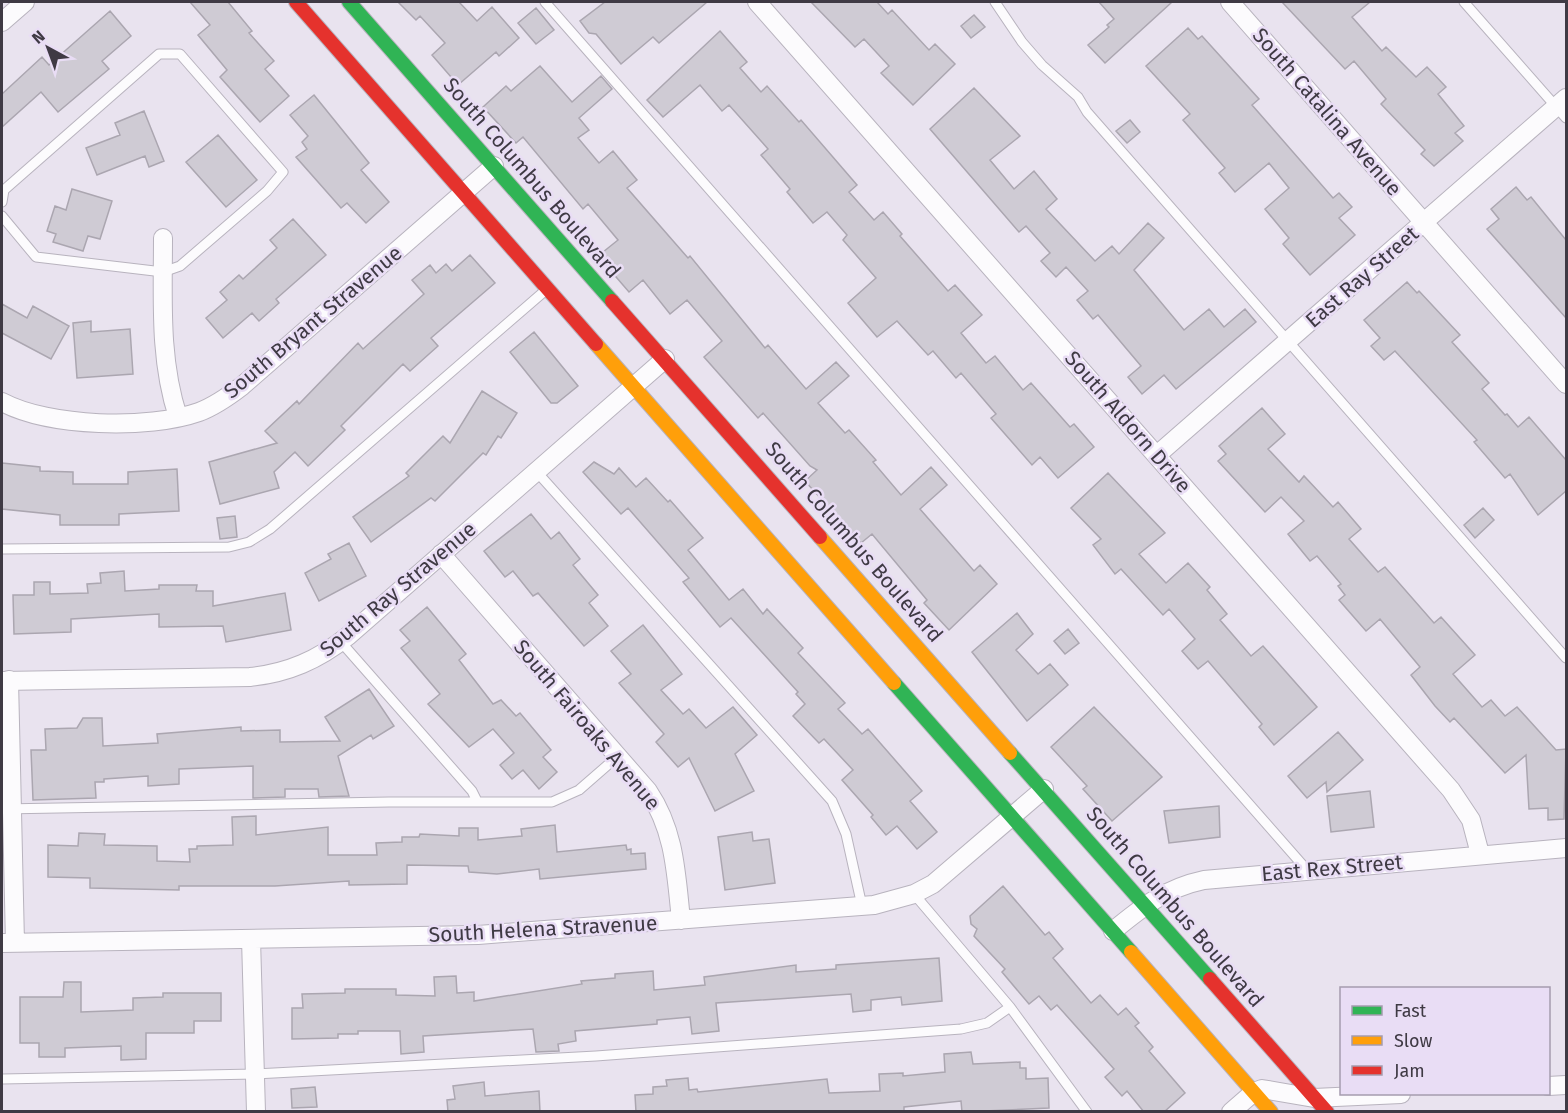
<svg xmlns="http://www.w3.org/2000/svg" width="1568" height="1113" font-family="'Fira Sans',sans-serif">
  <style>
    .building { fill: #cfcbd4; stroke: #aba6b0; stroke-width: 1.5 }
    .lines { fill: none; stroke-linecap: round; stroke-linejoin: round }
    .lane-casing { stroke: #b8b3be; stroke-width: 11 }
    .street-casing { stroke: #b8b3be; stroke-width: 20 }
    .fast-casing { stroke: #b8b3be; stroke-width: 16 }
    .slow-casing { stroke: #b8b3be; stroke-width: 16 }
    .jam-casing { stroke: #b8b3be; stroke-width: 16 }
    .lane { stroke: #fcfbfd; stroke-width: 9 }
    .street { stroke: #fcfbfd; stroke-width: 18 }
    .fast { stroke: #30b455; stroke-width: 14 }
    .slow { stroke: #ff9f0a; stroke-width: 14 }
    .jam { stroke: #e5322d; stroke-width: 14 }
    .labels { text-anchor: middle; dominant-baseline: central; stroke-width: 5; stroke-linejoin: round; paint-order: stroke }
    .street-label { font-size: 21px; fill: #3f3a44; stroke: #e9ddf5 }
  </style>
  <rect width="100%" height="100%" fill="#e9e3ef"/>
  <path class="building" d="M190 2H228L252 31 249 33 274 61 265 69 289 96 260 122 220 77 227 70 198 35 210 25Z
    M398 2H459L477 21 492 7 519 38 499 56 496 52 458 85 432 55 445 43 420 16 416 20Z
    M605 2H707L659 43 653 37 621 64 596 34 589 33 580 21Z
    M811 2H877L888 14 892 10 929 50 935 44 955 64 913 105 881 73 889 66 864 39 855 47Z
    M1099 2H1172L1105 63 1088 45 1109 27 1107 25 1114 19Z
    M1282 2H1370L1352 17 1382 51 1386 47 1416 77 1427 67 1446 87 1438 94 1464 126 1455 133 1463 141 1434 166 1421 154 1425 150 1381 104 1386 99 1354 61 1345 69Z
    M536 8 554 30 536 44 518 23Z
    M110 11 131 36 102 61 109 69 58 112 41 92 2 127V94L42 57 49 65Z
    M974 15 985 27 971 38 961 26Z
    M1188 28 1198 39 1202 36 1259 99 1252 105 1333 198 1339 193 1352 207 1339 218 1355 235 1310 275 1283 244 1289 238 1265 209 1289 188 1269 163 1235 192 1219 173 1225 168 1183 120 1190 114 1146 66Z
    M720 31 747 62 740 68 761 92 767 86 799 122 801 120 857 185 849 192 874 220 883 212 902 234 900 236 948 291 955 285 982 315 961 333 986 363 995 356 1023 390 1031 383 1070 427 1074 424 1094 447 1058 478 1040 457 1032 465 991 418 996 414 961 373 956 378 933 351 928 355 897 321 877 337 848 303 876 278 843 240 847 235 827 212 813 223 787 192 790 189 761 155 768 149 729 105 722 111 700 85 663 117 647 100Z
    M540 66 572 102 601 76 612 89 579 118 589 130 578 138 599 163 613 151 637 180 627 188 688 258 690 256 765 348 768 345 806 389 836 362 849 376 818 403 845 433 849 430 876 460 873 462 901 495 931 467 947 485 920 509 974 571 980 565 997 584 949 630 924 603 927 600 872 534 861 543 805 481 817 470 810 466 763 413 758 418 704 357 722 341 687 300 670 314 643 280 629 292 598 256 618 240 588 204 583 209 523 137 516 143 483 107 506 86 511 91Z
    M974 88 1020 136 990 160 1014 189 1034 171 1057 199 1046 209 1095 261 1112 246 1119 254 1148 223 1164 238 1134 270 1184 330 1209 309 1224 327 1245 309 1256 322 1176 389 1164 375 1142 394 1128 377 1141 366 1098 315 1093 319 1077 300 1088 291 1066 267 1056 277 1041 261 1050 253 1026 226 1019 232 930 129Z
    M314 95 369 163 361 170 389 202 366 223 347 203 341 208 296 157 307 149 302 142 308 136 290 115Z
    M144 111 164 161 149 167 145 156 97 175 86 148 120 135 115 123Z
    M1130 120 1140 132 1127 143 1116 131Z
    M218 135 257 180 226 207 186 162Z
    M1516 187 1527 200 1531 197 1566 240V318L1487 229 1499 219 1491 209Z
    M72 189 112 201 100 239 88 236 83 251 53 242 56 234 47 231 55 206 66 210Z
    M293 219 326 255 276 299 279 303 259 321 252 313 223 338 206 318 227 300 220 292 239 275 243 279 277 248 270 240Z
    M470 255 495 283 431 338 438 346 410 371 403 364 341 426 345 430 308 466 295 452 274 472 279 488 220 504 209 462 277 443 265 431 297 401 299 404 358 343 363 349 424 294 412 280 430 265 436 273 446 264 452 271Z
    M1407 282 1417 293 1419 291 1460 335 1452 342 1489 383 1482 389 1505 415 1507 414 1518 427 1529 417 1566 460V491L1538 515 1510 474 1505 478 1474 442 1477 440 1395 351 1384 360 1371 346 1380 338 1364 320Z
    M2 304 27 318 33 306 69 326 51 359 2 333Z
    M91 321V332L130 329 133 374 77 378 73 323Z
    M534 332 578 386 557 403H551L510 352Z
    M482 391 517 413 501 438 498 436 486 455 483 453 435 501 431 498 371 542 353 517 409 476 406 473 443 436 450 443Z
    M1262 408 1285 434 1268 449 1299 482 1304 476 1333 507 1338 502 1361 529 1349 539 1378 572 1385 567 1434 623 1441 617 1475 655 1453 674 1482 707 1491 700 1505 716 1517 707 1556 750 1566 749 1564 819 1548 820V808L1529 809 1526 755 1505 773 1454 718 1450 722 1435 706 1411 675 1420 667 1380 619 1366 631 1339 600 1345 595 1338 586 1341 584 1317 556 1310 561 1288 534 1304 521 1281 497 1265 512 1218 461 1226 454 1219 446Z
    M594 462 614 474 619 468 636 487 646 478 668 502 670 500 703 538 688 550 729 600 743 589 763 614 767 609 803 648 798 653 845 703 838 709 862 734 868 729 922 791 910 801 937 832 917 849 897 826 886 835 871 817 873 815 842 780 853 770 824 739 819 743 793 716 805 704 796 694 798 692 731 618 720 627 683 582 689 578 628 508 621 514 583 472Z
    M2 463 40 467V471L73 472V484H128V472L177 469 179 511 119 514V525H60V515L2 509Z
    M1108 473 1165 533 1139 554 1166 583 1188 563 1210 587 1207 590 1227 614 1220 620 1251 656 1263 646 1317 707 1274 745 1259 727 1262 724 1208 661 1198 669 1182 651 1195 639 1169 609 1163 615 1121 569 1115 574 1093 545 1101 539 1071 508Z
    M1483 508 1494 520 1475 538 1464 525Z
    M531 514 551 539 559 532 580 559 573 565 598 595 589 603 608 626 584 646 538 593 533 596 513 571 505 577 484 551Z
    M235 516 237 537 220 539 217 518Z
    M349 543 366 576 319 601 305 573 331 559 328 554Z
    M124 571 125 591 159 589V585H197L196 591H213V606L285 593 291 630 226 642 223 626 159 627V614L71 619V632L14 634 13 595H34V582H50V594L88 593 87 584 101 583 100 573Z
    M427 607 466 654 459 660 493 704 501 700 516 716 520 713 551 750 543 757 557 772 539 789 523 770 512 779 500 765 514 753 493 729 469 747 428 704 440 694 401 648 410 641 400 630Z
    M1017 613 1033 634 1016 650 1038 674 1050 664 1068 685 1027 721 972 652Z
    M643 625 682 674 661 690 683 714 689 709 706 728 733 707 757 735 735 754 754 791 715 811 689 758 678 767 656 742 664 734 619 683 631 674 611 651Z
    M1068 629 1079 643 1065 654 1054 641Z
    M369 689 394 726 373 739 371 735 338 756 349 796 319 797 318 789H285V797L253 798V766L179 769V784L148 786V776L104 779V782H95L96 798 33 800 31 750H46L45 729 77 728 83 718H102L103 746 158 743 157 734 241 727V731L280 730V742L340 741 325 717Z
    M1094 707 1162 777 1112 821 1083 789 1087 786 1051 747Z
    M1338 732 1363 760 1327 792 1326 782 1307 798 1288 776Z
    M1370 791 1374 827 1331 832 1327 796Z
    M1219 806 1220 837 1169 843 1164 811Z
    M256 816V835L328 827V855H377L376 843 402 842V837H419L420 834 459 836V828H478V840L522 836 521 829 555 825 557 852 626 845 627 850 631 849V854L645 853 646 869 540 879 539 869 497 874 469 872 468 866 407 865V884L349 885V881L275 886H179V890L90 888V878L48 877V845L78 846 79 833 105 834 104 845 157 846V861L190 862 189 849H197V846L233 845 232 817Z
    M752 832 753 841 769 839 775 883 725 890 718 837Z
    M1003 886 1045 935 1049 932 1063 949 1053 958 1091 1003 1100 995 1118 1015 1126 1008 1139 1023 1135 1026 1153 1047 1149 1051 1185 1093 1164 1112H1144L1127 1091 1122 1096 1105 1077 1114 1069 1057 1005 1051 1010 1039 996 1029 1004 1002 972 1005 969 974 936 977 929 971 924 970 916Z
    M939 958 942 1001 902 1005 901 997 871 1000V1010L853 1012 851 994 716 1003 719 1031 692 1034 690 1017 657 1020V1024L575 1031 576 1041 558 1044 559 1051 536 1052 533 1029 423 1036 424 1052 401 1054 400 1031H358V1034H338V1038L292 1039V1008H303L302 994 345 993V989H396V995L435 996 434 977 456 976 457 993 474 992V1001L582 984 581 981 615 978V974L653 971 654 990 705 985 704 977 796 965V972L836 969V965Z
    M64 982H81V1012L133 1010V998L163 997V993H221V1021H194V1033H146V1059L121 1060V1046L65 1048V1057H39V1043H20V997H63Z
    M971 1052 973 1064 1020 1062V1068H1026V1079L1048 1078 1049 1108 962 1112 961 1101 904 1107V1112H636L635 1095 653 1094V1087L667 1086 666 1080 688 1078 689 1090 697 1089 698 1092 827 1079 829 1093 880 1091 879 1074 903 1073V1076L945 1072 944 1054Z
    M484 1082 485 1096 539 1091 540 1112H448L447 1100 455 1099 453 1086Z
    M315 1087 317 1107 292 1108 291 1089Z"/>
  <g class="lines">
    <defs>
      <path id="lane" d="M545 2 1307 870
        M995 2 1022 42 1042 65 1078 97 1087 112 1566 658
        M1464 2 1566 118
        M2 202 4 190 159 54H180L283 172 267 191 180 266 163 272 36 257 2 216
        M536 471 832 801 846 834 862 906
        M2 549 229 547 249 542 270 529 547 289
        M341 642 472 791 477 801
        M2 809 389 802H552L579 790 618 756
        M914 894 1010 1007 1087 1112
        M2 1079 255 1074 596 1056 961 1029 987 1023 1010 1007"/>
      <path id="street" d="M757 2 1451 790 1471 820 1480 854
        M1230 2 1566 384
        M2 22 25 2
        M163 238C163 299 159 359 178 417
        M2 402C49 427 148 430 199 412 215 406 229 396 242 386L494 166
        M1157 455 1566 98
        M441 554 648 791C675 831 676 873 681 920
        M9 680 15 943
        M2 681 250 677C288 673 318 660 348 636L665 359
        M1113 931C1142 907 1166 888 1204 880L1566 848
        M251 939 256 1112
        M2 943 478 935 874 905 914 894 933 884 1044 789
        M1548 1086 1566 1085
        M1231 1112 1254 1092 1262 1089 1314 1098 1401 1094"/>
      <path id="fast" d="M349 2 612 301
        M894 683 1131 952
        M1010 753 1210 979"/>
      <path id="slow" d="M596 344 894 683
        M820 537 1010 753
        M1131 952 1271 1112"/>
      <path id="jam" d="M296 2 596 344
        M612 301 820 537
        M1210 979 1327 1112"/>
    </defs>
    <use href="#lane" class="lane-casing"/>
    <use href="#street" class="street-casing"/>
    <use href="#fast" class="fast-casing"/>
    <use href="#slow" class="slow-casing"/>
    <use href="#jam" class="jam-casing"/>
    <use href="#lane" class="lane"/>
    <use href="#street" class="street"/>
    <use href="#fast" class="fast"/>
    <use href="#slow" class="slow"/>
    <use href="#jam" class="jam"/>
  </g>
  <g class="labels">
    <g class="street-label">
      <text transform="translate(1327 112) rotate(49)">South Catalina Avenue</text>
      <text transform="translate(532 178) rotate(49)">South Columbus Boulevard</text>
      <text transform="translate(1362 277) rotate(-41)">East Ray Street</text>
      <text transform="translate(313 322) rotate(-40)">South Bryant Stravenue</text>
      <text transform="translate(1128 422) rotate(49)">South Aldorn Drive</text>
      <text transform="translate(854 542) rotate(49)">South Columbus Boulevard</text>
      <text transform="translate(398 589) rotate(-40)">South Ray Stravenue</text>
      <text transform="translate(587 725) rotate(50)">South Fairoaks Avenue</text>
      <text transform="translate(1332 868) rotate(-5)">East Rex Street</text>
      <text transform="translate(1175 907) rotate(49)">South Columbus Boulevard</text>
      <text transform="translate(543 929) rotate(-3)">South Helena Stravenue</text>
    </g>
  </g>
  <rect width="1568" height="1113" fill="none" stroke="#3f3a44" stroke-width="6"/>
  <rect x="1340" y="987" width="210" height="108" fill="#e9ddf5" stroke="#a59cae" stroke-width="1.5"/>
  <rect x="1352" y="1006" width="30" height="9" fill="#30b455" stroke="#a59cae" stroke-width="1.5"/>
  <text x="1394" y="1017" font-size="18" fill="#3f3a44">Fast</text>
  <rect x="1352" y="1036" width="30" height="9" fill="#ff9f0a" stroke="#a59cae" stroke-width="1.5"/>
  <text x="1394" y="1047" font-size="18" fill="#3f3a44">Slow</text>
  <rect x="1352" y="1066" width="30" height="9" fill="#e5322d" stroke="#a59cae" stroke-width="1.5"/>
  <text x="1394" y="1077" font-size="18" fill="#3f3a44">Jam</text>
  <g transform="translate(48 48) rotate(319)" stroke="#e9ddf5" stroke-width="4.5" paint-order="stroke">
  <path d="M0-4.5L10 22L0 15L-10 22Z" fill="#3f3a44"/>
  <text y="-9" font-size="16" font-weight="bold" text-anchor="middle" fill="#3f3a44">N</text>
  </g>
</svg>
